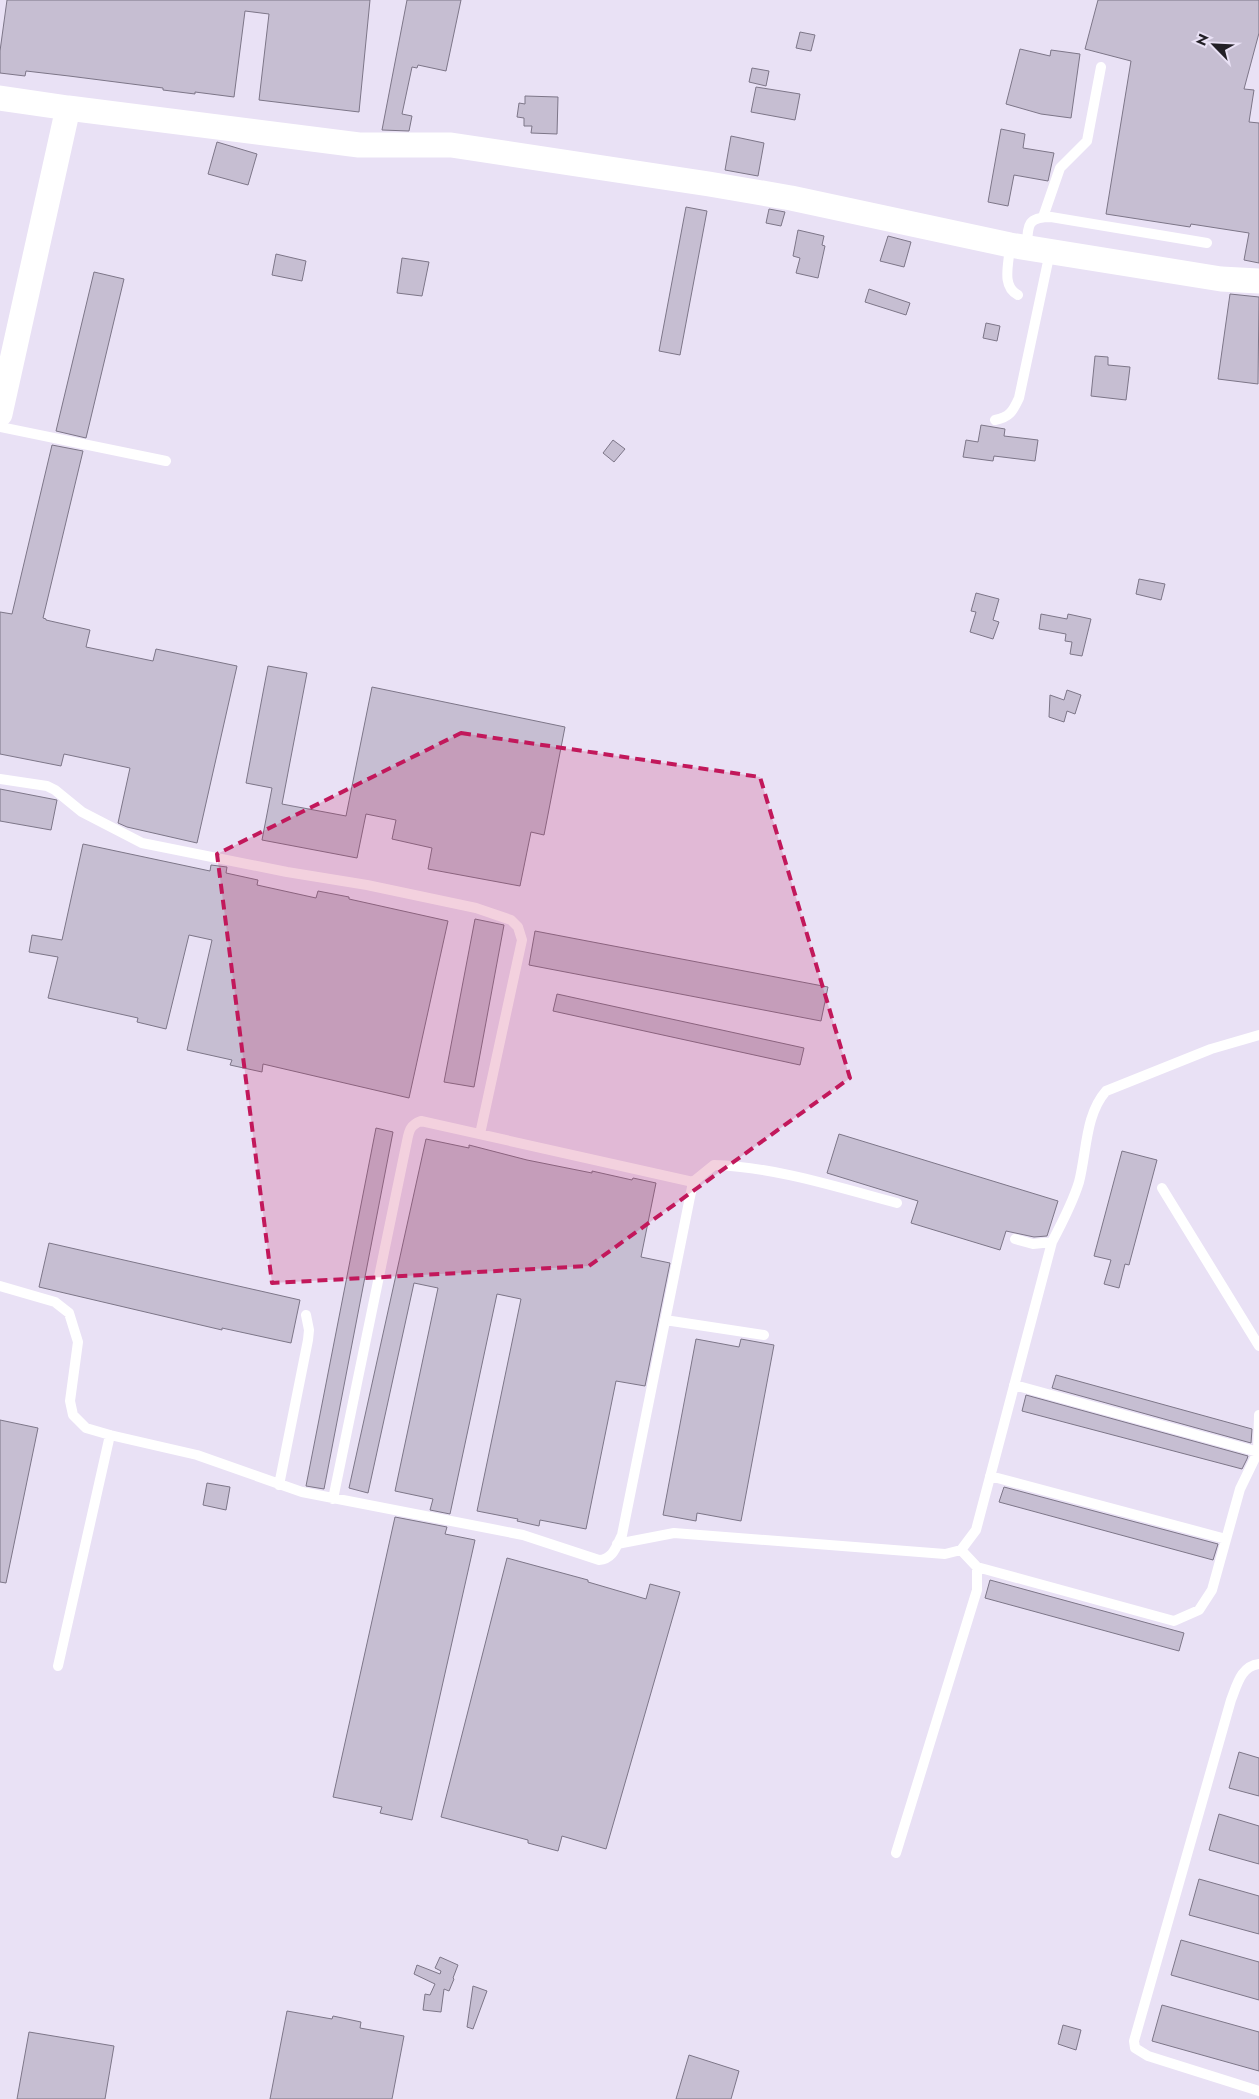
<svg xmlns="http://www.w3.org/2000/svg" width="1259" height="2099" font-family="Jost,sans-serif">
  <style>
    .building { fill: #c6bed2; stroke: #7d7688 }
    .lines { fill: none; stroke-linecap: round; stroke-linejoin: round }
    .service { stroke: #fff; stroke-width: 10 }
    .tertiary { stroke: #fff; stroke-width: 25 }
    .marked { fill: #c2185b; fill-opacity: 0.2; stroke: #c2185b; stroke-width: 4; stroke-dasharray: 10 6; stroke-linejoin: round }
  </style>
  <rect width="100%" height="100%" fill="#e9e1f5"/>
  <path class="building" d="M7 0H370L359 112 259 100 269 14 245 11 234 97 195 92V94L163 90V88L69 76 26 71 25 76 0 73V51Z
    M407 0H461L446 71 418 65 417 68 412 67 402 114 412 116 409 131 382 130Z
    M1098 0H1259V33L1244 89 1254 90 1249 122 1259 123V263L1244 260 1249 233 1191 224 1190 227 1106 214 1131 61 1085 49Z
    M800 32 815 35 811 51 796 48Z
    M1020 49 1050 56 1051 50 1080 54 1071 118 1041 114 1006 104Z
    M752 68 769 71 766 86 749 82Z
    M756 87 800 94 795 120 751 112Z
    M525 96 558 97 557 134 531 133 532 126H524V118L517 117 519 103 525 104Z
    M1001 129 1025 134 1023 148 1054 153 1048 181 1014 175 1008 206 988 202Z
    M731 136 764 143 758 176 725 170Z
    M217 142 257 154 248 185 208 174Z
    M686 207 707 211 680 355 659 351Z
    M769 209 785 212 781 226 766 223Z
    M798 230 824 236 822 245 825 246 818 278 796 273 800 258 793 256Z
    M888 236 911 242 904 267 880 261Z
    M276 254 306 261 302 281 272 275Z
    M402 258 429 262 422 296 397 293Z
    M94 272 124 279 86 438 56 431Z
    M869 289 910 303 906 315 865 302Z
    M1230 294 1259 297 1258 384 1218 379Z
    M986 323 1000 326 997 341 983 338Z
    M1095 356 1108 357V365L1130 367 1126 400 1091 396Z
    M981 425 1005 429 1004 436 1038 440 1035 461 994 456 993 461 963 457 966 440 978 442Z
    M613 440 625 449 614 462 603 453Z
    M52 445 83 451 43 618 46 619V620L90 630 86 647 153 661 156 649 237 666 197 843 127 827 118 823 130 768 64 754 61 766 0 754V612L12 614Z
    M1139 579 1165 584 1161 600 1136 594Z
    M976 593 999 599 993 620 999 622 993 639 970 632 976 612 971 611Z
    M1041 614 1067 619 1068 614 1091 619 1082 656 1070 654 1072 642 1065 641 1066 634 1039 629Z
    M268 666 307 673 282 804 346 816 372 687 565 727 544 835 531 832 520 886 428 869 432 848 392 839 396 820 366 814 357 858 262 840 272 788 246 783Z
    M1067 690 1081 695 1075 714 1067 711 1064 722 1049 717 1050 695 1064 700Z
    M0 789 57 800 51 830 0 821Z
    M83 844 210 871 211 865 227 867 226 873 258 880 257 885 316 898 318 891 349 897V899L448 921 409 1098 263 1064 262 1072 230 1065 232 1060 187 1050 212 940 189 935 166 1029 137 1022 138 1018 48 998 58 957 29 952 32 935 62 940Z
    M475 919 504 925 474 1087 444 1082Z
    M535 931 828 987 821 1021 529 965Z
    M557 994 804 1048 800 1065 553 1011Z
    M376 1128 393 1132 324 1489 306 1486Z
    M839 1134 1058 1201 1047 1236 1034 1237 1006 1231 1000 1250 911 1223 918 1201 827 1173Z
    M426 1139 469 1148V1145L527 1160 592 1173V1171L632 1180 633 1178 656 1183 641 1257 670 1263 645 1386 616 1381 586 1529 540 1520 539 1526 517 1521 518 1519 477 1511 521 1299 497 1294 450 1514 430 1510 433 1499 395 1491 438 1288 414 1283 368 1493 349 1488Z
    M1122 1151 1157 1160 1129 1265 1125 1264 1119 1288 1104 1284 1111 1260 1094 1256Z
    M49 1243 300 1300 291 1343 222 1328V1330L39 1287Z
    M696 1339 739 1347 741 1339 774 1345 741 1521 697 1513 696 1521 663 1515Z
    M1056 1375 1252 1429 1251 1443 1052 1388Z
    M1026 1395 1248 1456 1247 1459 1242 1469 1022 1411Z
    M0 1420 38 1428 6 1583 0 1582Z
    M207 1483 230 1487 226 1510 203 1505Z
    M1004 1487 1218 1544 1213 1560 999 1502Z
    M395 1517 447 1527 445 1534 475 1540 412 1820 380 1813 382 1807 333 1797Z
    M507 1558 588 1580V1582L646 1599 650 1584 680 1592 606 1849 562 1836 558 1851 528 1843V1840L441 1817Z
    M990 1580 1184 1633 1179 1651 985 1598Z
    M1239 1752 1259 1758V1796L1229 1788Z
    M1219 1814 1259 1826V1864L1209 1850Z
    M1199 1879 1259 1896V1934L1189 1915Z
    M1181 1940 1259 1962V2000L1171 1975Z
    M440 1957 458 1965 453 1978 454 1979 449 1991 444 1989 441 2012 423 2010 425 1994 430 1995 435 1984 414 1974 417 1965 440 1974 441 1971 435 1968Z
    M473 1986 487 1991 473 2029 467 2027Z
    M1162 2005 1259 2032V2071L1152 2041Z
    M287 2011 332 2019 333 2016 361 2022 360 2028 404 2036 392 2099H270Z
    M1063 2025 1081 2030 1076 2050 1058 2044Z
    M29 2032 114 2046 105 2099H17Z
    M689 2055 739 2071 731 2099H676Z"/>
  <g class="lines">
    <path class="service" d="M1043 217 1060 168 1087 141 1101 67
      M1010 246C1009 264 1001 286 1018 295
      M1027 248C1028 226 1026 217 1051 217L1207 243
      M995 420C1010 417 1013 411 1019 398L1050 252
      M0 427 166 461
      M0 779 47 786 55 790 82 812 142 843 287 872 367 885 476 908 511 920 518 927 522 940 480 1134
      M1162 1188 1259 1346
      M1015 1239 1033 1244 1052 1242C1062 1223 1073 1202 1079 1182 1087 1151 1085 1115 1106 1091L1211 1049 1259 1035
      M0 1286 55 1302 69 1313 78 1342 70 1401 73 1415 86 1428 110 1435 197 1455 302 1492 523 1535 599 1560C613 1559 616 1547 622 1535L693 1182 714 1165C775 1167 837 1187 897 1203
      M665 1320 764 1335
      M1014 1385 1258 1452
      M990 1476 1226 1539
      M279 1485 308 1340 309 1330 306 1315
      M333 1499 407 1141C409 1131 410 1125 421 1121L693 1182
      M617 1544 674 1533 945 1554 961 1550 976 1530 1052 1242
      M961 1550 977 1567 1174 1621 1199 1610 1212 1590 1240 1489 1258 1452 1259 1415
      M1259 1664C1241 1666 1237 1685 1231 1700L1134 2041 1135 2048 1148 2056 1259 2091
      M58 1666 110 1435
      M896 1853 977 1590V1567"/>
    <path class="tertiary" d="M0 98 68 108
      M0 414 68 108 359 145H451L709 184 791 198 1010 245 1221 279 1259 281"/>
  </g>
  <path class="marked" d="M461 733 760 777 850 1078 589 1266 272 1283 217 854Z"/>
  <g transform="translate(1214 45) rotate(294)" stroke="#e9e1f5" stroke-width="4" paint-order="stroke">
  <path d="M0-4L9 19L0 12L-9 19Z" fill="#221f26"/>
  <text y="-8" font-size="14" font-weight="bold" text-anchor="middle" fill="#221f26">N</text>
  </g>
</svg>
